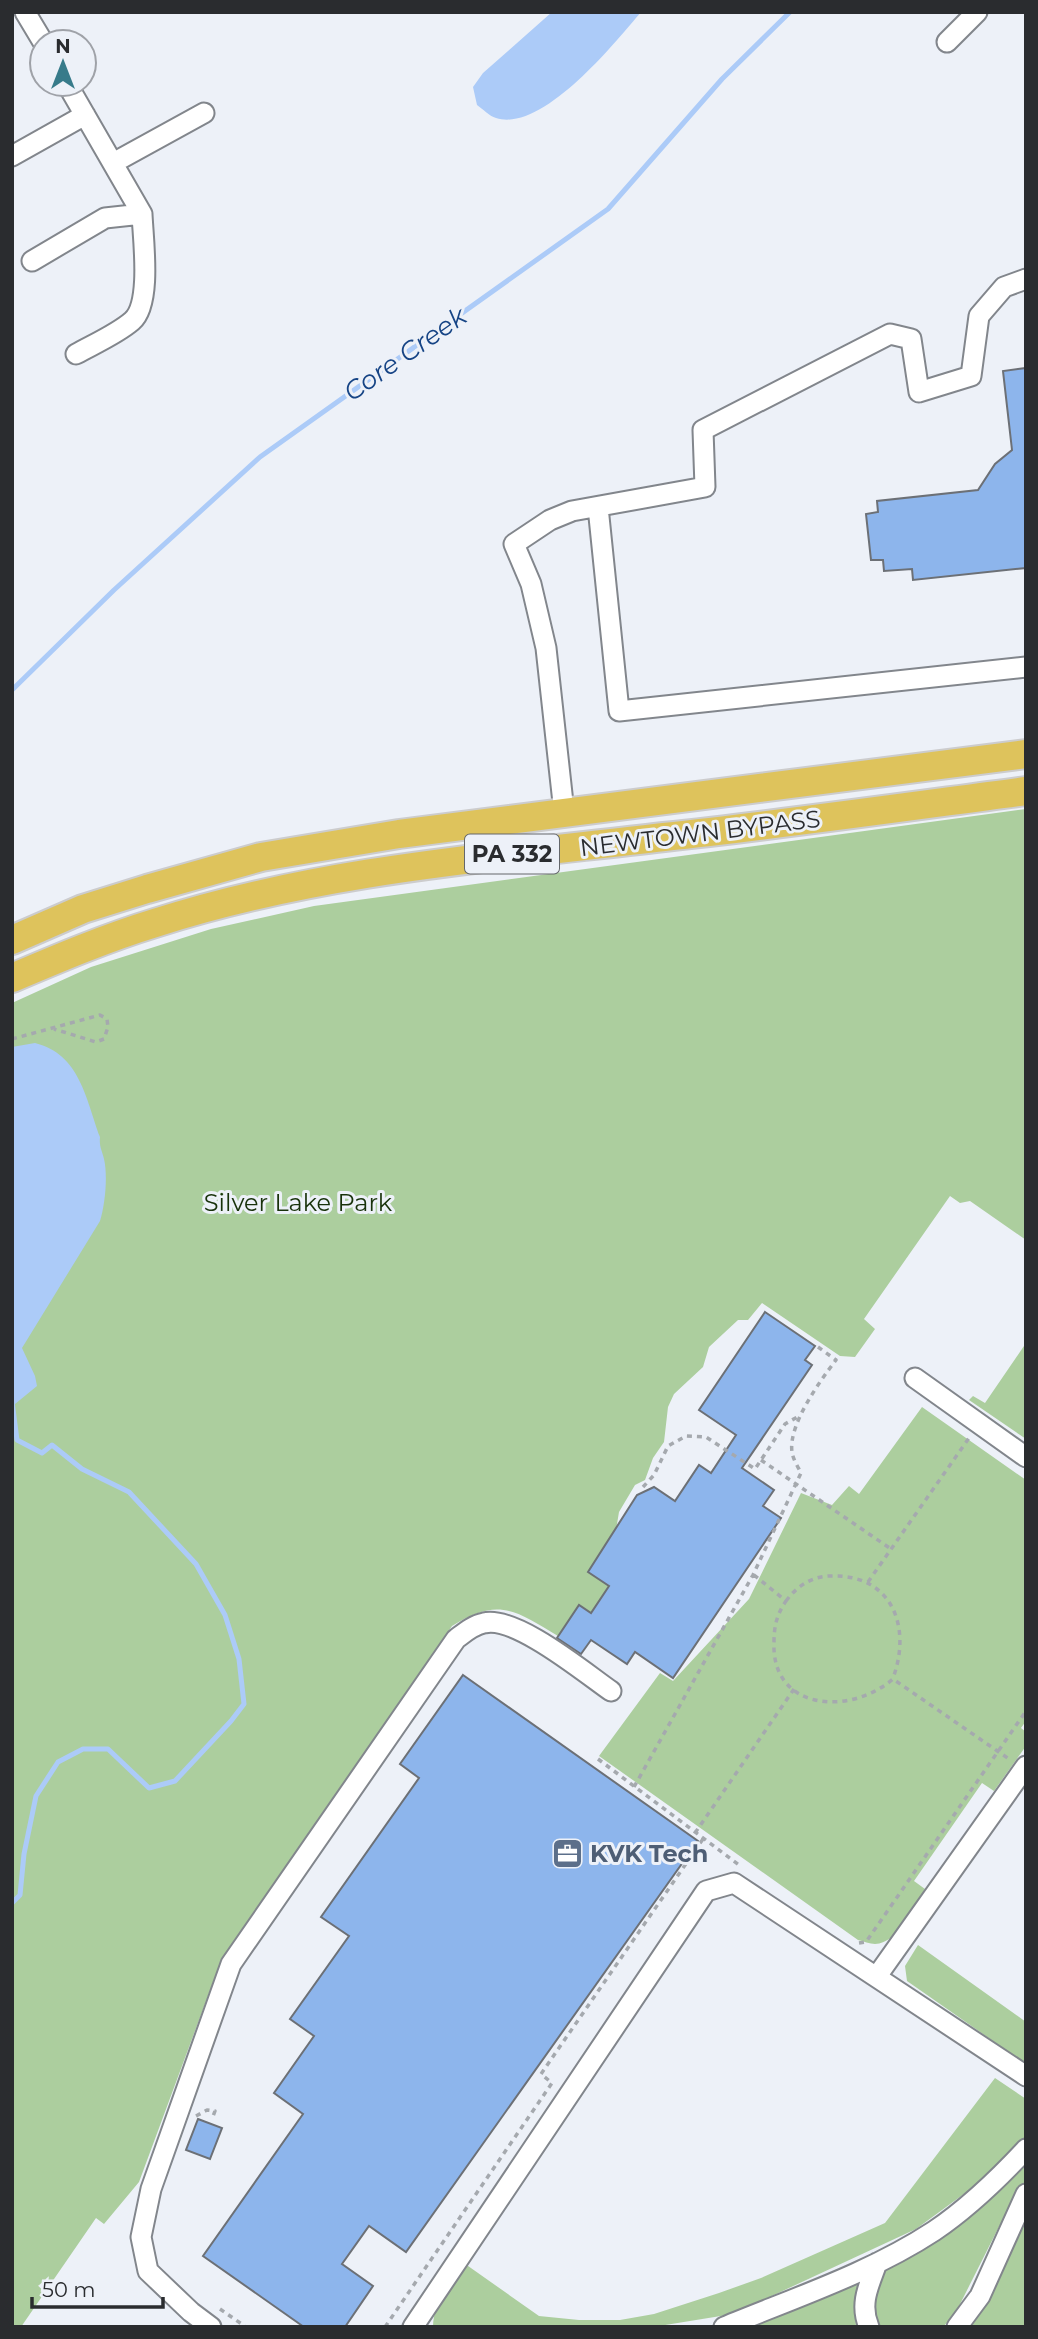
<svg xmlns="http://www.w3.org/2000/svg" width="1038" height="2339" font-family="Montserrat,sans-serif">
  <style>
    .green { fill: #acce9e }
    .water { fill: #accbf8 }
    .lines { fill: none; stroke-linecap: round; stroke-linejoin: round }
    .stream { stroke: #accbf8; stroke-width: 5 }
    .building { fill: #8db5ec; stroke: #6c7076; stroke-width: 2 }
    .minor-casing { stroke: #82868c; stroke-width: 23 }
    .highway-casing { stroke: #cccccd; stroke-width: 32 }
    .path { stroke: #a5a9ae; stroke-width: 3.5; stroke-dasharray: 5 5; stroke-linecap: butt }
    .minor { stroke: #fff; stroke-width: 19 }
    .highway { stroke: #dec35c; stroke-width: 28 }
    .labels { text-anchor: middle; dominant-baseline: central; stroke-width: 6; stroke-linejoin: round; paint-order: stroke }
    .shield { fill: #edf1f8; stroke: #64676b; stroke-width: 2 }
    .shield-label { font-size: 23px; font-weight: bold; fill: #2a2c2f }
    .street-label { font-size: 24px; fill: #2a2c2f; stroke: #edf1f8 }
    .park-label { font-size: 24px; fill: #18320a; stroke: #edf1f8 }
    .service-label { font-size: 24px; font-weight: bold; fill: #4e5e75; stroke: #edf1f8; text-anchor: start }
    .water-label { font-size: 26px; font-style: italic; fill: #164485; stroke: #edf1f8 }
  </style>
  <rect width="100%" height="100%" fill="#edf1f8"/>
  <path class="green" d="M1026 809V1240L970 1201 960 1203 950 1196 864 1319 875 1329 855 1357 840 1356 762 1303 748 1320H738L709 1347 703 1367 674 1394 668 1407 664 1442 653 1458 645 1480 635 1485 619 1512 616 1530 588 1572 609 1586 591 1613 579 1605 558 1636C515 1610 498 1597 452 1626L222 1958 139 2182 104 2224 96 2218 21 2327H12V1003L91 967 211 929 314 906Z
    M1026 1343V1439L969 1400 973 1396 985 1403Z
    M922 1407 1026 1480V1721L1021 1728 1026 1732V1746L994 1791 982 1783 914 1881 925 1889C914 1907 899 1943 875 1944 870 1944 863 1941 858 1940L599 1756 660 1673 673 1681 749 1599 801 1493 832 1505 849 1486 859 1494Z
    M918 1945 1026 2022V2064L907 1981 905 1966Z
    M995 2078 1026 2099V2137L983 2180 916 2229 733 2314 653 2327H433C433 2304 450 2281 461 2261L539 2316 579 2320H620L654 2314 719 2293 761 2278 885 2223Z
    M1026 2161V2180L1015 2195 955 2314 943 2327H881C872 2312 874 2278 887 2266 901 2253 935 2238 953 2226 980 2209 1004 2186 1026 2161Z
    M1026 2217V2327H971L980 2314Z
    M861 2280 855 2302 856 2327H744Z"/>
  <path class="water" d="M552 12H641C614 44 542 133 496 118 489 116 483 109 477 105L473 87 483 73Z
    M35 1043C80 1054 86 1099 100 1137 99 1147 102 1150 104 1159 108 1176 105 1205 100 1221L22 1348 35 1376 37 1386 15 1404 12 1402V1047Z"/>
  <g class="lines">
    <path class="stream" d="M12 690 114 590 260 457 608 209 722 79 790 12
      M12 1401 17 1440 42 1453 52 1445 82 1469 129 1492 196 1564 225 1615 239 1659 244 1704 231 1721 175 1781 149 1788 108 1749H83L58 1762 36 1796 24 1854 20 1895 12 1903"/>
  </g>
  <path class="building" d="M1026 368V568L913 580 912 569 884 571 883 560H871L866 514 878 512 877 501 978 490 995 464 1012 450 1003 371Z
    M765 1312 815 1346 805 1360 812 1365 742 1468 774 1490 763 1506 781 1518 673 1678 635 1652 627 1664 591 1640 581 1654 557 1638 579 1605 591 1613 609 1586 588 1572 637 1495 654 1487 675 1501 699 1465 711 1473 736 1435 699 1410Z
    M463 1675 698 1841 406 2252 369 2226 342 2264 373 2286 345 2327H304L203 2256 303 2114 274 2093 314 2036 290 2019 349 1936 321 1917 419 1778 400 1764Z
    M198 2119 222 2128 210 2159 186 2150Z"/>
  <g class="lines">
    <defs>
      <path id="minor" d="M25 12 43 42
        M947 42 977 12
        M67 84 142 214
        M12 156 85 115
        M113 163 204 113
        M32 261 105 218 142 214C143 239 152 304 132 321 117 334 94 344 76 354
        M598 507 619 711 1026 667
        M564 812 546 648 531 584 514 544 550 520 572 511 705 487 703 430 890 334 911 339 919 392 971 376 979 316 1004 287 1026 279
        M915 1378 1026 1457
        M877 1976 1026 1766
        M211 2327 191 2312 148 2271 141 2237 151 2189 231 1964 456 1639C464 1633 473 1625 484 1623 515 1615 585 1673 611 1691
        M413 2327 706 1891 734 1883 1026 2076
        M724 2327C794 2298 870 2273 934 2231 965 2210 1000 2177 1026 2149
        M869 2327C859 2304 869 2285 877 2263
        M957 2327 980 2296 1026 2194"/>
      <path id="highway" d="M12 940 83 909 147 889 261 857 399 834 1026 754
        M12 978C59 958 106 938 155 923 319 870 494 857 664 837 785 824 905 807 1026 791"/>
    </defs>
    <use href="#minor" class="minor-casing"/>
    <use href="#highway" class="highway-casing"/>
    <path class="path" d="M12 1039 100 1015 107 1019 108 1027 104 1039 96 1042 54 1029
      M761 1460 891 1549
      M643 1487 654 1475 668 1446 686 1436 706 1437 755 1469 785 1424 799 1416
      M754 1575 786 1601C777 1614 774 1626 774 1642 771 1711 850 1716 893 1679L1009 1759
      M868 1582 969 1438
      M786 1601C797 1586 812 1576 831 1576 892 1574 912 1627 893 1678
      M598 1759 739 1865
      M634 1787 753 1575 801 1473C798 1467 793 1459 792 1452 788 1425 820 1381 836 1360L818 1347
      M695 1833 794 1689
      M859 1943 866 1942 1026 1711
      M196 2116 207 2110 215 2111 212 2119
      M220 2309 246 2327
      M385 2327 552 2083 541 2074 703 1839"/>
    <use href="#minor" class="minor"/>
    <use href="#highway" class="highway"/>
  </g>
  <defs>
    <symbol id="office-square" viewBox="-11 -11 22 22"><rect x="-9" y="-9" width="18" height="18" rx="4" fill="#5c6f8a" stroke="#edf1f8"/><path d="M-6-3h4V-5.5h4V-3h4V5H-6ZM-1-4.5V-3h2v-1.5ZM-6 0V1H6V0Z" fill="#fff"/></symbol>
  </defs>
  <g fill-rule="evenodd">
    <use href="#office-square" x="550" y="1836" width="35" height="35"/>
  </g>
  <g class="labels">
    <rect class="shield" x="465" y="834.5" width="94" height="39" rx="5"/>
    <g class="shield-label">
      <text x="512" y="854">PA 332</text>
    </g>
    <g class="street-label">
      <text transform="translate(700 833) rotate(-7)">NEWTOWN BYPASS</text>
    </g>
    <g class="park-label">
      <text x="298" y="1202">Silver Lake Park</text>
    </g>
    <g class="service-label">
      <text x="590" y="1853">KVK Tech</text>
    </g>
    <g class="water-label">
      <text transform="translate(405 354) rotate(-35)">Core Creek</text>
    </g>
  </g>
  <rect width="1038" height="2339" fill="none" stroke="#2a2c2f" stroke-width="28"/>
  <g transform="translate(63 63)"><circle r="33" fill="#edf1f8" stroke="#9fa2a8" stroke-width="2"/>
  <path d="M0-5L12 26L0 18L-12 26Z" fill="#377b8a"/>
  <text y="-10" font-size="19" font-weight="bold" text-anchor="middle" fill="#2a2c2f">N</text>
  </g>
  <path d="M32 2297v10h131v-10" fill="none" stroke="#2a2c2f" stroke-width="3.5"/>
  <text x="42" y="2297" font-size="21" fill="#2a2c2f" stroke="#edf1f8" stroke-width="5" paint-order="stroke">50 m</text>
</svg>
